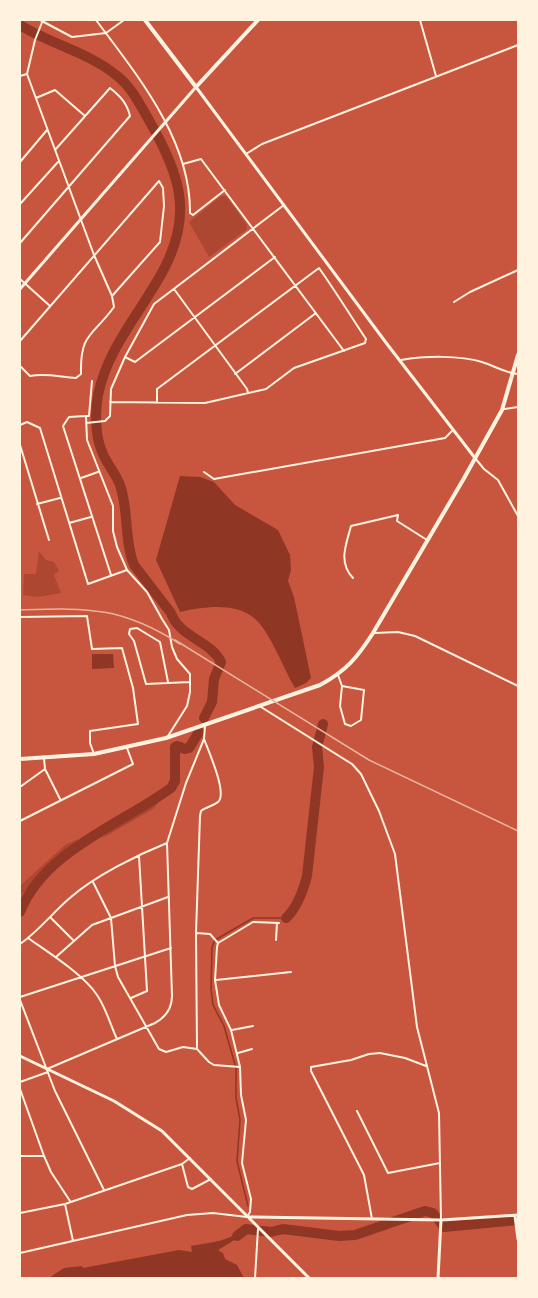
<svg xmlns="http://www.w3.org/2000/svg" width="538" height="1298" font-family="'Space Grotesk',sans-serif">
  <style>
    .green { fill: #ae4732 }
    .water { fill: #8f3625 }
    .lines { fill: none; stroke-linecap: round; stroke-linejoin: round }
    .stream { stroke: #8f3625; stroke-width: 1.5 }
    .river { stroke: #8f3625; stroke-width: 10 }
    .minor { stroke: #fff3e0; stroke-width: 2 }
    .tertiary { stroke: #fff3e0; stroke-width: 3 }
    .secondary { stroke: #fff3e0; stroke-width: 4 }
    .primary { stroke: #fff3e0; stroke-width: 4 }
    .rail { stroke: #e9b49f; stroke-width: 1.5 }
  </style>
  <rect width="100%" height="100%" fill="#c8553d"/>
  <path class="green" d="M221 196H226L247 225 246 230 209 257 189 222Z
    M39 551 46 560 54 562 59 571 54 575 61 593 37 597 23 595 24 574H36Z
    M158 798V803L153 809 101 839 117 825Z
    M78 839 73 847 51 864 20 896V886L65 845Z"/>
  <path class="water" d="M180 476 200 477 214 482 235 505 278 530 290 555 291 570 288 581 294 597 311 678 306 683 295 688C284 670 269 629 254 618 234 602 203 607 180 612L156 560Z
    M92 654H113L114 668 92 669Z
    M246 1226 249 1229 241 1236 218 1250 223 1253 225 1259 237 1265 244 1278H49L64 1268 82 1266 83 1268 179 1250 192 1252 191 1246C212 1242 230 1242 246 1226Z"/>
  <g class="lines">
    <path class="stream" d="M248 1206 237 1161 240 1120 236 1098V1068L224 1026 213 1005 211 989 212 947 215 940 248 921 254 918H286"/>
    <path class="river" d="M20 25C50 44 88 52 116 75 132 87 140 105 150 122 179 173 193 212 165 267 143 310 108 346 98 395 95 411 95 433 101 449 105 462 115 472 120 485 129 511 124 540 134 565L171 613C179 637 211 641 221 662L214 679 212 702 204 718
      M20 912C44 851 120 825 171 788L175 781V747L177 746 185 749 189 748 199 732
      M286 918C297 908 303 891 307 876L319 767 317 747 323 724
      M237 1236 246 1229 271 1232 283 1229 339 1236 355 1235 425 1211 433 1213 444 1227 518 1220"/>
    <path class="minor" d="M40 20 72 37 106 33 124 20
      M96 20C137 75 191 140 190 213L193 215 225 190
      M420 20 436 76
      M20 76 27 74
      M36 98 55 90 85 116
      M246 154 262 144 518 45
      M20 162 47 130
      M183 164 201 159 344 351
      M20 204 58 162
      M20 243 130 116C127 103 120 96 110 88L55 150
      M20 279 50 306
      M174 289 247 389 248 393
      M454 302 470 292 518 270
      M20 341 159 181 163 188 164 206 160 242 112 296
      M125 357 135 362 275 257
      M401 360C424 356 460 355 482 362 495 366 505 373 518 374
      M20 366 30 376C46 373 60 377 76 378L81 374C80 333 92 337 114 307L112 296 94 255 27 74 35 40 43 20
      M235 374 316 313
      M92 381 89 416H86L87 440 113 506V531L117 547 127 570 147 592 162 619 169 630 172 647 177 659 190 674V692L187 706 168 736
      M110 402 205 403 266 389 294 368 365 343 366 339C350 315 336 292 319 268L157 389V403
      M504 409 518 407
      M85 416 69 417 63 426 111 575
      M86 423 105 421 110 416 111 389 125 357 154 304 284 205
      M20 425 27 422 40 428 88 584 127 570
      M20 445 49 540
      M475 458 484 469 498 480 518 516
      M204 472 214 479 445 438 453 430
      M81 478 98 472
      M37 504 60 498
      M69 523 91 517
      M353 578C338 562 346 545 351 526L398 515 397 521 427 540
      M20 617 87 616 92 649 122 648 133 688 138 724 90 731V743L94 754
      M375 633 398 632 415 636 518 686
      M338 675 342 686 340 706 345 724 351 726 361 720 364 690 342 686
      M168 682 160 642 137 628 130 629 129 634 134 641 146 684 190 682
      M261 707 352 764 361 774 379 811 395 854 417 1027 439 1113 441 1220
      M44 758 45 769 60 799
      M20 787 45 769
      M20 821 133 764 127 748
      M93 882 111 918 115 966 118 977 159 1049 166 1052 183 1047 197 1049 209 1062 214 1065 240 1067
      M50 917 74 941
      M196 933 210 934 218 943
      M28 938C48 952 84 975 97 995 106 1008 110 1024 117 1039
      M276 940 277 923
      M20 944C39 931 53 912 71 897 95 876 137 855 167 843
      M56 957 92 925 168 897
      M216 980 291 972
      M20 997 171 948
      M131 998 147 991 139 856
      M20 1000 55 1091 104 1190
      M232 1030 253 1026
      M197 1049 196 933 200 816 201 811C206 807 213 806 218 802 228 794 208 750 204 739
      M238 1053 252 1049
      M47 1069 155 1023C166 1017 172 1009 172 996L167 843 186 783 204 739 205 726
      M20 1082 48 1072
      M20 1089 44 1156 51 1172 70 1201
      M357 1111 388 1173 440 1163
      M20 1156H44
      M182 1164 188 1187 192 1189 211 1179
      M65 1204 73 1241
      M20 1213 65 1204 182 1164 190 1158
      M372 1219 364 1175 311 1071V1067L351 1060 369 1054 380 1053 405 1058 426 1066
      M20 1253 187 1215 213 1213 247 1217 250 1212 251 1199 242 1163 246 1120 241 1095 240 1067 231 1030 219 1005 215 980 217 947 218 943 253 922 279 923
      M255 1278 258 1229"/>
    <path class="tertiary" d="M20 289 196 87 387 344 475 458
      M20 1056 114 1101 162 1131 309 1278
      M515 1216 518 1239
      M248 1217 441 1220 518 1215
      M438 1278 441 1220"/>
    <path class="secondary" d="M145 20 196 87 258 20"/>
    <path class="primary" d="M20 759 94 754 166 738 320 685C346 671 357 658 373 633L463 480 502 410 518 355"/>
    <path class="rail" d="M20 610C87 608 121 606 180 644
      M175 640 369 760 518 831"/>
  </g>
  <rect width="538" height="1298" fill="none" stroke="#fff3e0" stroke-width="42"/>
</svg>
